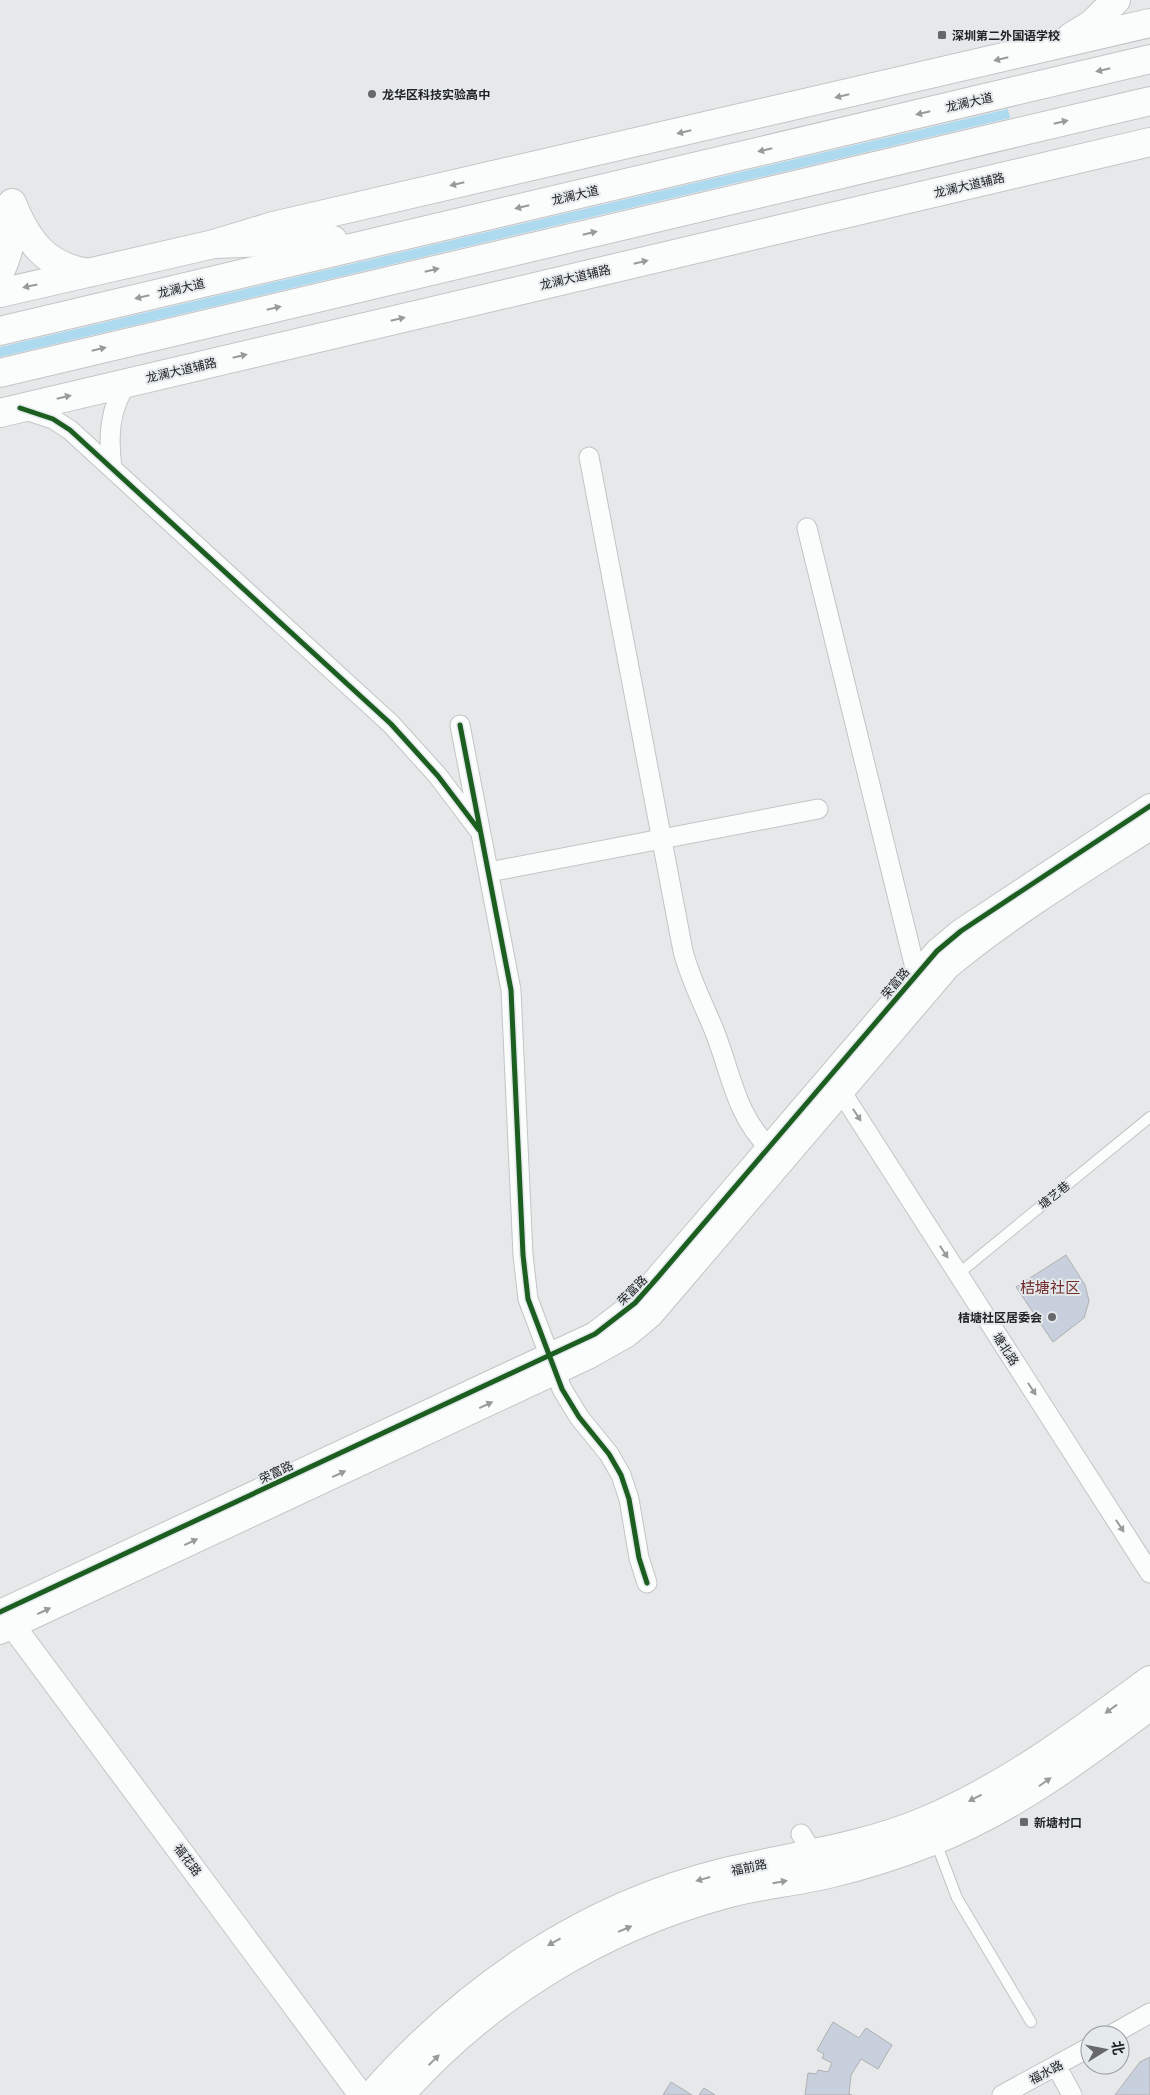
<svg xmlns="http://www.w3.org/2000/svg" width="1150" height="2095" font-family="'IBM Plex Sans','Noto Sans SC',sans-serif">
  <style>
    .green { fill: #aedaf0 }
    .building { fill: #c9d0dd; stroke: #aeafb1 }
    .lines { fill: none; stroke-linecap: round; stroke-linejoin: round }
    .service-casing { stroke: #c3c4c6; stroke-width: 12 }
    .minor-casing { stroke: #c3c4c6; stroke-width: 21 }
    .tertiary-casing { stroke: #c3c4c6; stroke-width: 26 }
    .secondary-casing { stroke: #c3c4c6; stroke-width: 30 }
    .primary-casing { stroke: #c3c4c6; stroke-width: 30 }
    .trunk-casing { stroke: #c3c4c6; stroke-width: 30 }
    .service { stroke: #fbfcfc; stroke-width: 10 }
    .minor { stroke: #fbfcfc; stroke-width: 19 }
    .tertiary { stroke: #fbfcfc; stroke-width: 24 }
    .secondary { stroke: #fbfcfc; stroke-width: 28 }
    .primary { stroke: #fbfcfc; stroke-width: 28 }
    .trunk { stroke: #fbfcfc; stroke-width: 28 }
    .cycleway-casing { stroke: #e4e9ec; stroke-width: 8 }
    .cycleway { stroke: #1b5e20; stroke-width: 5 }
    .oneway { fill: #999a9b }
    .poi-dot { fill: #666869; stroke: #e4e9ec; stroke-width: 2 }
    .labels { text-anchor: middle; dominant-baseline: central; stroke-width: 4; stroke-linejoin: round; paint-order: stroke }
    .poi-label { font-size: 12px; font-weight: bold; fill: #212324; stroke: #e4e9ec; text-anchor: start }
    .street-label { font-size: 12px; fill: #212324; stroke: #e4e9ec }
    .quarter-label { font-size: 15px; fill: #702a29; stroke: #e4e9ec }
  </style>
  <rect width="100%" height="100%" fill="#e6e8ea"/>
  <path class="green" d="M1008 109 1010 118 0 357V347Z"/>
  <path class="building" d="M1066 1255 1085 1285 1089 1301 1084 1318 1053 1342 1016 1287Z
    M833 2022 859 2038 866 2028 892 2045 878 2069 861 2059 851 2075 849 2094 852 2095H805L808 2073 817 2074 818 2070 828 2072 832 2063 822 2058 824 2054 817 2050Z
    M1150 2057V2095H1115L1140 2062Z
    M671 2082 692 2095H663Z
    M704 2088 715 2095H699Z"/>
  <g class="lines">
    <defs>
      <path id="service" d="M958 1274 1150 1117
        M935 1840 957 1898 1031 2022"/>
      <path id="minor" d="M22 409 53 419 70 430 391 724 438 776 478 829
        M589 457 683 951C690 979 703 1003 714 1030 730 1069 736 1117 769 1147
        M112 468C108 437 109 410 127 382
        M807 528 916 972
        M460 725 511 990 523 1255 528 1299 562 1389 579 1417 609 1454 621 1475 629 1499 639 1558 647 1583
        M489 872 818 809
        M835 1082 1150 1573
        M801 1834 819 1863
        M1111 2035 1150 2013
        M1057 2067 1072 2095
        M1002 2095 1090 2047"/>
      <path id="tertiary" d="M0 1612 595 1334 635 1303 658 1277 937 951 961 931 1150 806
        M13 1626 361 2095
        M0 1632 588 1357 627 1335 651 1315 948 967C1011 915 1081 872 1150 828"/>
      <path id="secondary" d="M372 2095C466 1988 585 1906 725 1872 792 1856 861 1848 925 1821 1008 1786 1078 1733 1150 1680
        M400 2095C487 1997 600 1928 726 1894 759 1885 794 1882 828 1874 863 1866 897 1855 930 1842 1012 1810 1081 1758 1150 1706"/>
      <path id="primary" d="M1071 37 1092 24 1116 0
        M12 203C27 241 46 267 89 273
        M0 272C11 250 12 230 12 207
        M0 293 214 244 273 226 1150 23
        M0 413 1150 142"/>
      <path id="trunk" d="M214 244 333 240
        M0 331 1150 59
        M0 373 1150 101"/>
    </defs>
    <use href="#service" class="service-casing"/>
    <use href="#minor" class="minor-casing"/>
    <use href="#tertiary" class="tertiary-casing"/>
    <use href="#secondary" class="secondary-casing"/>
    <use href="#primary" class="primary-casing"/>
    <use href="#trunk" class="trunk-casing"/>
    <use href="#service" class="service"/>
    <use href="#minor" class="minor"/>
    <use href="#tertiary" class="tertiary"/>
    <use href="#secondary" class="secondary"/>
    <use href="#primary" class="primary"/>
    <use href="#trunk" class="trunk"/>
    <defs>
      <path id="cycleway" d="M20 408 53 419 70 430 391 724 438 776 479 830
        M460 725 511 990 523 1255 528 1299 562 1389 579 1417 609 1454 621 1475 629 1499 639 1558 647 1583
        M0 1612 595 1334 635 1303 658 1277 937 951 961 931 1150 806"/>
    </defs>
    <use href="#cycleway" class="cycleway-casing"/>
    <use href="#cycleway" class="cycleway"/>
  </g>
  <defs><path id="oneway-solid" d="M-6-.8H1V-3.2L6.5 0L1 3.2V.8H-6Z" transform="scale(1.25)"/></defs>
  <g class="oneway">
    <use href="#oneway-solid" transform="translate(1001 59) rotate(167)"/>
    <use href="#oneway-solid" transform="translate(1103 70) rotate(167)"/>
    <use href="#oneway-solid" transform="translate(842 96) rotate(167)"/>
    <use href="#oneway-solid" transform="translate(923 113) rotate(167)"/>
    <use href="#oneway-solid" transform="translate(1061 122) rotate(-13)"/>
    <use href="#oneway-solid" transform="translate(684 132) rotate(167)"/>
    <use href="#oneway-solid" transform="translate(765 150) rotate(167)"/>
    <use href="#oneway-solid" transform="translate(457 184) rotate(167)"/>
    <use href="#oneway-solid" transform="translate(522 207) rotate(167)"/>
    <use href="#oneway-solid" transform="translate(590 233) rotate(-13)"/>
    <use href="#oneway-solid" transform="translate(641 262) rotate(-13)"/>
    <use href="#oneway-solid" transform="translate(432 270) rotate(-13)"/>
    <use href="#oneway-solid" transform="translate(30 286) rotate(168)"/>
    <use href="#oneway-solid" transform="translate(142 297) rotate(167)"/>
    <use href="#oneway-solid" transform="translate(274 308) rotate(-13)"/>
    <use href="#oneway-solid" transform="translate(398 319) rotate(-13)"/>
    <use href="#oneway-solid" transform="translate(99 349) rotate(-13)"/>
    <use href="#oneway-solid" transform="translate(240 356) rotate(-13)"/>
    <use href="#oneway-solid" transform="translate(64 397) rotate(-13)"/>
    <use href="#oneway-solid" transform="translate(857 1115) rotate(57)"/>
    <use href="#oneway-solid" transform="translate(944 1252) rotate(57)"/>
    <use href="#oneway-solid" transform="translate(1032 1389) rotate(57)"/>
    <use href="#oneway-solid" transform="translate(486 1405) rotate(-25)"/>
    <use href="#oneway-solid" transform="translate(339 1474) rotate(-25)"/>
    <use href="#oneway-solid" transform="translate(1120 1526) rotate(57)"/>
    <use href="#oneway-solid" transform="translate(191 1542) rotate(-25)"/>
    <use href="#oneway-solid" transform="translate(44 1611) rotate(-25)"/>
    <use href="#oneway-solid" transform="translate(1111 1709) rotate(144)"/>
    <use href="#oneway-solid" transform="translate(1045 1782) rotate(-35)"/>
    <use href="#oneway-solid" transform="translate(975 1798) rotate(153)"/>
    <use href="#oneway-solid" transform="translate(703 1879) rotate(164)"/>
    <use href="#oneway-solid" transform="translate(780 1882) rotate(-10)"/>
    <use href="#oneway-solid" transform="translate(625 1929) rotate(-23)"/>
    <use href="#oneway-solid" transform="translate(554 1942) rotate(151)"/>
    <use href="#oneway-solid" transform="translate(434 2060) rotate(-44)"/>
  </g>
  <g class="poi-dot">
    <rect x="937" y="30" width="10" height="10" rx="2.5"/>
    <circle cx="372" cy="94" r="5"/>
    <circle cx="1052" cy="1317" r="5"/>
    <rect x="1019" y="1817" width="10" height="10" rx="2.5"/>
  </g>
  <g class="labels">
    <g class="poi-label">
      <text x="952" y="35">深圳第二外国语学校</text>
      <text x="382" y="94">龙华区科技实验高中</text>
      <text x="1042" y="1317" text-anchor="end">桔塘社区居委会</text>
      <text x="1034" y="1822">新塘村口</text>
    </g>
    <g class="street-label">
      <text transform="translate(969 102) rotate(-13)">龙澜大道</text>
      <text transform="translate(969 185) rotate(-13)">龙澜大道辅路</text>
      <text transform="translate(575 195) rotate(-13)">龙澜大道</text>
      <text transform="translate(575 277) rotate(-13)">龙澜大道辅路</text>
      <text transform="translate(181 288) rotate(-13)">龙澜大道</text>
      <text transform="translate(181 370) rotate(-13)">龙澜大道辅路</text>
      <text transform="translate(895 983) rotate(-50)">荣富路</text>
      <text transform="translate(1054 1195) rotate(-39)">塘艺巷</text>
      <text transform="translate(632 1290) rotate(-45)">荣富路</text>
      <text transform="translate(1006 1349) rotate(57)">塘北路</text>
      <text transform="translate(276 1472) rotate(-25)">荣富路</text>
      <text transform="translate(188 1860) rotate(53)">福花路</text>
      <text transform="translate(749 1867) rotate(-12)">福前路</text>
      <text transform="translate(1046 2072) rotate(-28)">福水路</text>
    </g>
    <g class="quarter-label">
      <text x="1050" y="1287">桔塘社区</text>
    </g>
  </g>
  <g transform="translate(1105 2050) rotate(80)"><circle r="24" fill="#e4e9ec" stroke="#969a9c"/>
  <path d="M0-4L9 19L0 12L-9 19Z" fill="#666869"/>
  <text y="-8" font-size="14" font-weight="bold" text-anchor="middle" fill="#212324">北</text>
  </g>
</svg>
